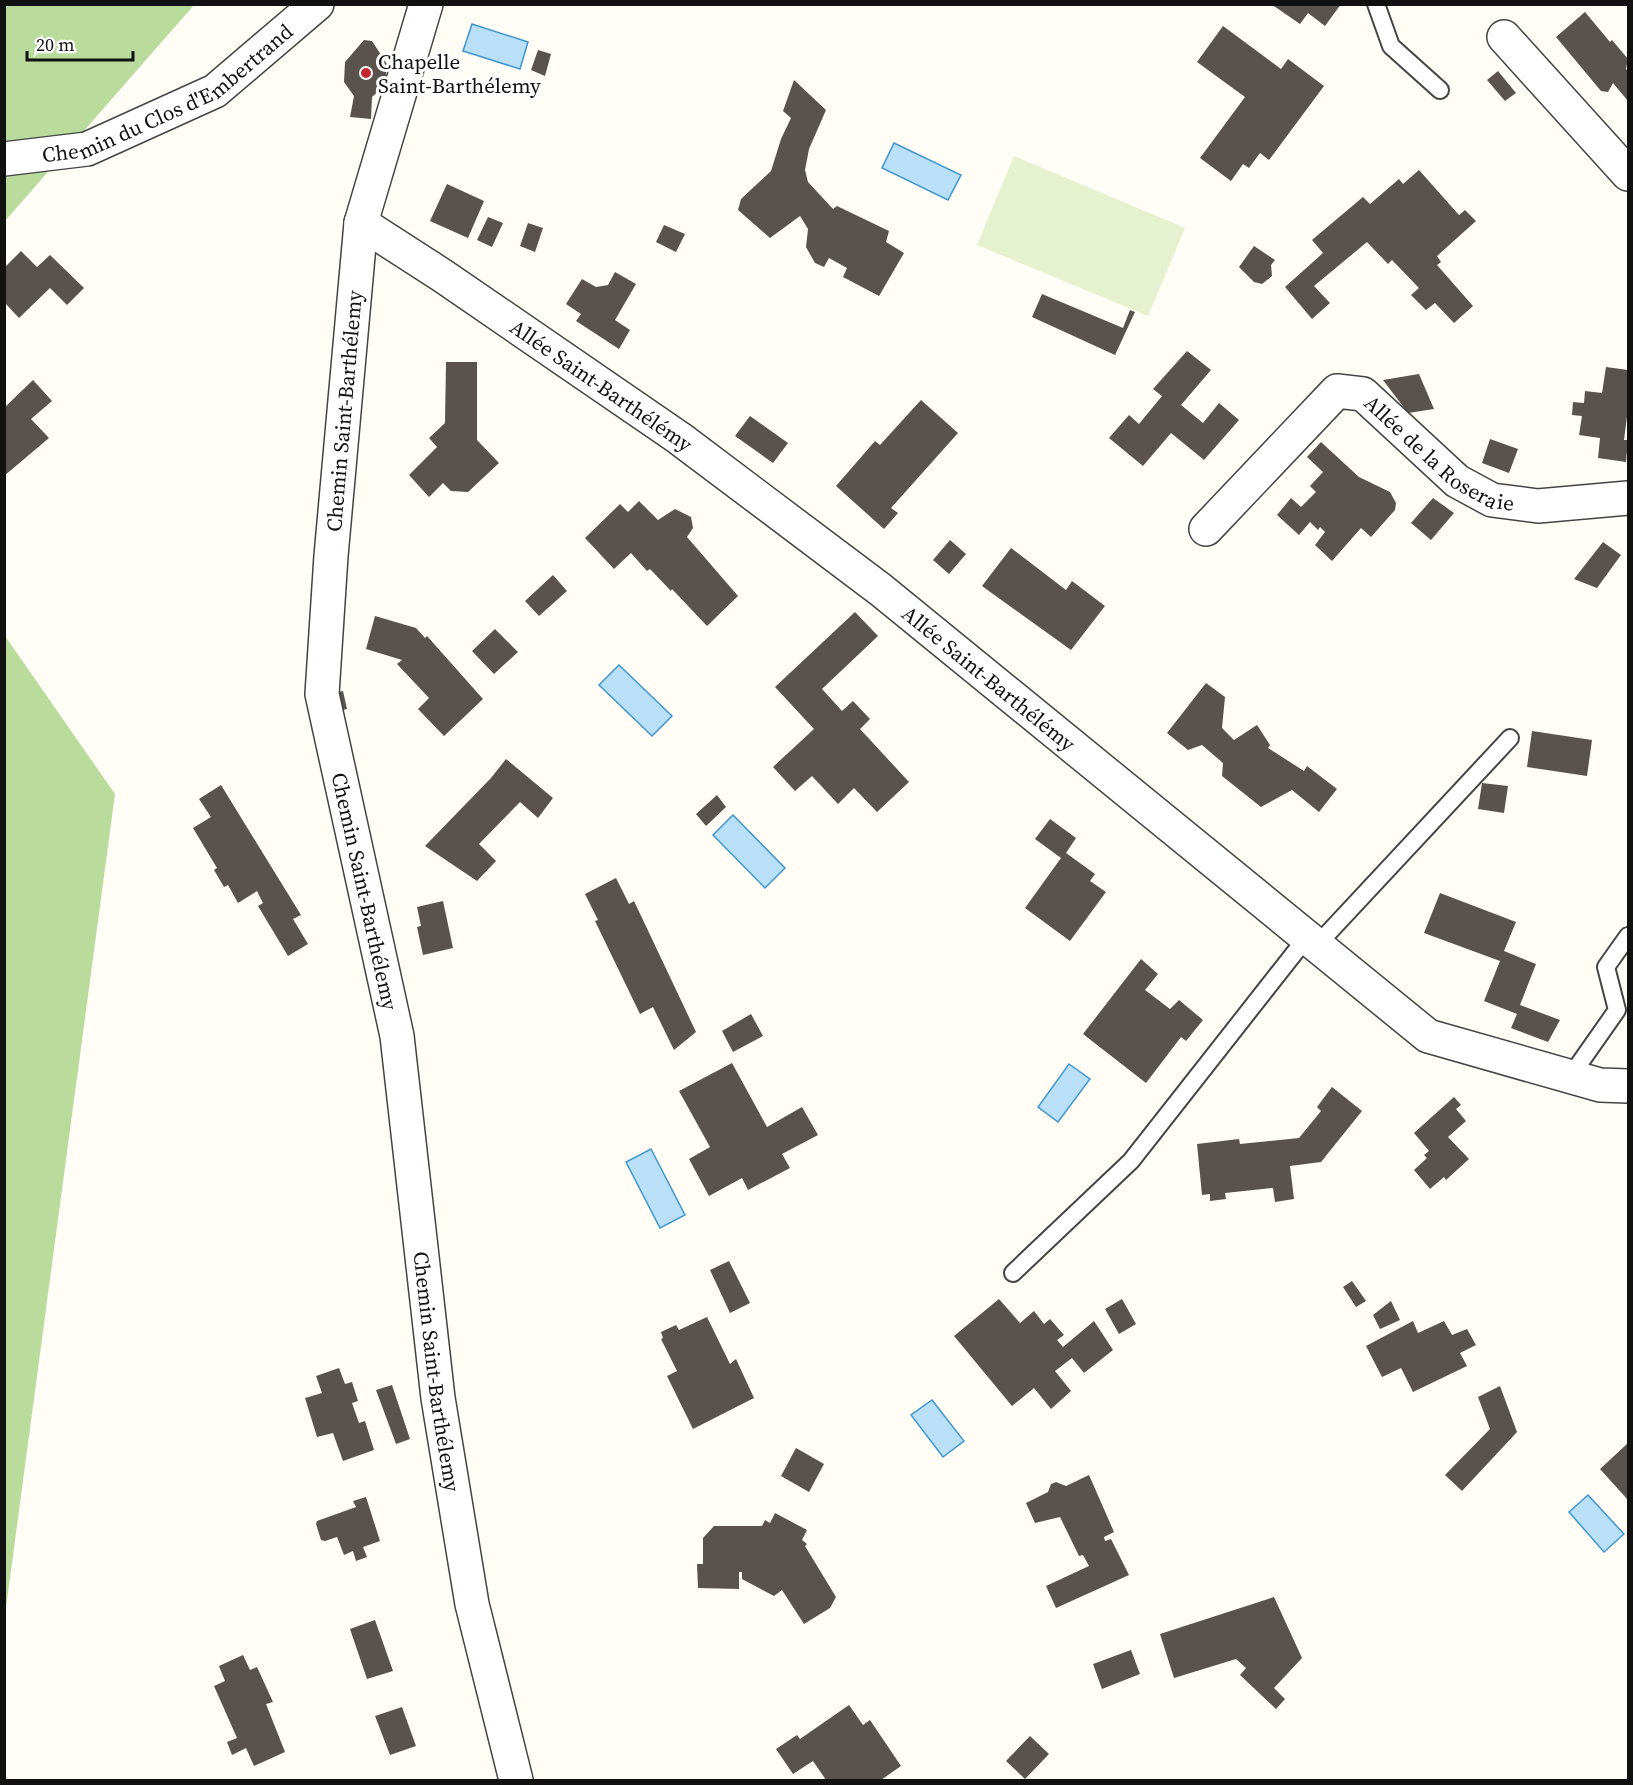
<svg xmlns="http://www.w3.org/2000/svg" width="1633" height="1785" font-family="'Source Serif 4',serif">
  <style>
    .forest { fill: #b9dc9c }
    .pitch { fill: #e6f2cf }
    .water { fill: #b9e0f7; stroke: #3f96cf; stroke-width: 1.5 }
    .building { fill: #5a524d }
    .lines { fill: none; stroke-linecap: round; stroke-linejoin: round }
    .lane-casing { stroke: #444; stroke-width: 20 }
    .street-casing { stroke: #444; stroke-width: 36 }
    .lane { stroke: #fff; stroke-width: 16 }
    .street { stroke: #fff; stroke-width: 33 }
    .poi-dot { fill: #c4262e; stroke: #fff; stroke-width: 2 }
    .labels { text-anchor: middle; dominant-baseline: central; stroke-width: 6; stroke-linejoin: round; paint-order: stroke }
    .poi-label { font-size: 21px; fill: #111; stroke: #fff; text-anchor: start }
    .street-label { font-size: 21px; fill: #111; stroke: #fff }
  </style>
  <rect width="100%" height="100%" fill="#fffdf5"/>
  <path class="forest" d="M5 5H194L5 221Z
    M5 636 115 794 5 1615Z"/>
  <path class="pitch" d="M1014 156 1185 228 1148 316 977 245Z"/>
  <path class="water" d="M472 24 528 42 520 69 463 51Z
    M894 143 961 175 948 200 882 168Z
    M619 665 672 716 652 736 599 685Z
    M733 815 785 868 765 888 713 835Z
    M1069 1064 1090 1079 1058 1122 1038 1107Z
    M651 1149 685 1215 660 1228 626 1162Z
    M932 1400 964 1441 943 1457 911 1415Z
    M1588 1495 1624 1534 1604 1552 1569 1512Z"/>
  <path class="building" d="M1271 4H1341L1325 26 1308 13 1300 24Z
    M1585 12 1610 42 1612 40 1628 59 1626 69 1628 72V101L1613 83 1608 92 1601 91 1556 37Z
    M1223 26 1281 69 1288 59 1324 86 1269 160 1260 153 1249 168 1243 164 1231 181 1200 158 1245 97 1197 62Z
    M364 40 372 41 387 64 385 85 372 97 371 119 350 117 354 96 344 82 345 62Z
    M538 50 551 54 545 76 531 70Z
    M1498 71 1516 93 1505 101 1487 80Z
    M794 80 826 110 809 149 805 170 808 182 833 209 837 206 889 231 886 242 904 253 879 296 843 277 847 268 829 258 824 267 815 263 806 247 808 229 800 216 770 238 738 210 741 199 771 171 781 139 791 118 783 111Z
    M1419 170 1459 215 1465 210 1476 221 1437 256 1441 262 1437 265 1473 306 1454 323 1435 303 1426 310 1411 295 1419 288 1392 260 1388 264 1367 242 1314 286 1330 303 1312 319 1285 287 1323 253 1312 240 1363 197 1370 204 1399 179 1403 184Z
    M447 184 484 201 468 238 430 221Z
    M488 217 503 223 492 247 477 240Z
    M528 223 543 228 535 252 520 246Z
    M664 225 685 234 676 252 656 242Z
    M1254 246 1275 260 1271 265 1272 276 1262 284 1254 282 1239 267Z
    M21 251 37 267 50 255 84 288 67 305 50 288 19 318 4 302V268Z
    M615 272 636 284 615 320 630 330 619 349 576 321 581 314 566 304 582 279 596 287 608 285Z
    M1042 294 1123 328 1130 310 1135 312 1115 355 1032 317Z
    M1187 351 1211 370 1181 405 1203 423 1219 403 1239 420 1204 460 1171 433 1143 466 1109 438 1129 415 1139 424 1162 396 1153 389Z
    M446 362H477V440L499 463 468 492 451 491 443 483 429 497 409 475 437 447 429 438 445 423Z
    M1606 367 1628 370V409L1624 440H1628L1626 462 1598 458 1600 438 1579 435 1582 416 1572 415 1573 402 1584 403 1585 391 1602 393Z
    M1419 374 1434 409 1408 413 1383 380Z
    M33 380 52 401 31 419 49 438 4 476V408Z
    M921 400 958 433 891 508 898 513 884 529 836 486 875 441 880 445Z
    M750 416 788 443 773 463 735 436Z
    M1490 439 1518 449 1509 473 1482 463Z
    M1321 442 1359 477 1390 492 1396 503 1395 510 1371 537 1361 528 1332 561 1315 545 1325 532 1320 527 1318 530 1310 522 1299 535 1277 515 1291 498 1301 507 1316 492 1310 486 1323 472 1307 457Z
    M1433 498 1454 513 1431 540 1411 523Z
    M639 501 658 520 675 509 691 517 693 528 687 537 738 596 707 626 672 589 671 591 650 569 647 571 631 553 614 569 585 538 620 504 628 512Z
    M950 540 966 554 949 574 933 560Z
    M1603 542 1621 555 1597 588 1574 579Z
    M1011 548 1066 590 1072 581 1105 606 1071 650 982 586Z
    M553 575 567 591 539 616 525 601Z
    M855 612 878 636 822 689 842 711 853 701 870 719 860 729 909 782 877 812 854 788 838 804 812 776 795 791 773 767 814 729 775 687Z
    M375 616 416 628 425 638 427 636 483 699 444 736 418 709 429 698 397 664 402 660 366 649Z
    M495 629 518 652 494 674 472 651Z
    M1206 683 1225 697 1222 728 1234 740 1257 725 1270 745 1268 748 1304 771 1307 766 1337 789 1319 812 1292 790 1261 807 1222 776 1223 763 1202 745 1188 750 1167 733Z
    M343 691 347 709 334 712 330 694Z
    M1532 731 1592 740 1587 776 1527 767Z
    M506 759 553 798 538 818 520 802 479 844 496 861 477 881 425 846 491 778Z
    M1482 783 1508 786 1504 813 1478 809Z
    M221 785 301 915 293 919 308 944 288 956 258 906 263 903 257 891 238 903 228 885 224 887 214 870 217 868 193 828 211 817 199 799Z
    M717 795 726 807 706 826 696 814Z
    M1050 819 1076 838 1066 853 1095 874 1090 881 1106 892 1070 941 1025 908 1061 858 1035 839Z
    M616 878 629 904 634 901 696 1032 674 1050 653 1007 640 1014 595 921 598 920 585 894Z
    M1440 893 1516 922 1504 951 1536 964 1520 1005 1560 1020 1548 1042 1511 1028 1517 1014 1484 1001 1500 961 1424 933Z
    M443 901 453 948 423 955 417 927 421 926 417 907Z
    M1141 959 1158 974 1145 990 1170 1009 1179 1000 1203 1020 1186 1041 1181 1037 1146 1083 1083 1034Z
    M751 1014 763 1036 733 1052 722 1031Z
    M732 1063 767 1127 802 1107 818 1135 782 1154 790 1168 748 1190 742 1178 709 1196 689 1159 710 1147 679 1091Z
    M1332 1087 1362 1111 1321 1162 1290 1166 1294 1199 1275 1202 1273 1188 1225 1193 1226 1199 1210 1201V1194L1202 1195 1197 1144 1239 1139 1240 1144 1299 1138 1321 1111 1317 1107Z
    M1454 1097 1461 1105 1456 1109 1466 1121 1448 1137 1469 1159 1446 1180 1444 1177 1430 1189 1414 1170 1427 1158 1424 1155 1429 1151 1414 1133Z
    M729 1261 750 1303 730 1313 710 1270Z
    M1352 1281 1366 1301 1356 1307 1343 1287Z
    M999 1299 1020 1323 1034 1311 1044 1324 1050 1319 1064 1335 1057 1340 1063 1347 1094 1321 1113 1350 1084 1373 1072 1358 1055 1371 1071 1391 1051 1409 1034 1388 1012 1406 954 1336Z
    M1122 1299 1136 1324 1119 1334 1105 1309Z
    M1391 1301 1400 1320 1380 1329 1373 1315Z
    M707 1317 730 1364 736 1359 754 1398 693 1429 667 1376 677 1371 661 1339 663 1338 661 1332 676 1325 679 1330Z
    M1413 1321 1418 1333 1444 1321 1452 1335 1467 1329 1476 1345 1460 1353 1467 1366 1413 1392 1401 1368 1382 1377 1366 1346Z
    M339 1368 345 1384 352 1382 358 1401 352 1403 359 1423 365 1421 374 1450 343 1461 333 1433 317 1437 305 1398 322 1393 316 1376Z
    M392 1385 410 1439 396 1444 376 1390Z
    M1500 1386 1517 1432 1462 1491 1445 1475 1490 1429 1478 1397Z
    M1628 1443V1500L1600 1469Z
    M796 1448 824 1464 809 1492 781 1476Z
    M1089 1475 1114 1532 1104 1537 1105 1541 1111 1539 1129 1575 1056 1608 1046 1586 1089 1566 1083 1555 1079 1556 1060 1517 1035 1523 1026 1503 1048 1492 1051 1484 1056 1482 1066 1486Z
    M366 1497 380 1541 363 1547 367 1557 356 1561 353 1551 344 1555 337 1537 325 1541 321 1540 316 1524 317 1521 356 1507 353 1501Z
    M775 1513 807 1530 802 1540 807 1544 805 1546 836 1597 830 1608 804 1624 782 1590 774 1596 742 1579V1572H739V1589L698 1588 697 1564H703V1538L714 1526H762L765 1520 770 1523Z
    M1274 1597 1302 1658 1274 1688 1285 1699 1276 1709 1240 1675 1246 1668 1236 1659 1174 1678 1160 1634Z
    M375 1620 393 1671 367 1679 350 1629Z
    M1131 1650 1140 1674 1102 1689 1093 1664Z
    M243 1655 250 1670 257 1667 273 1702 266 1704 285 1752 254 1766 246 1748 232 1755 227 1742 237 1738 214 1686 225 1681 219 1666Z
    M849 1705 863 1725 870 1720 901 1766 881 1780H826L813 1761 793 1774 776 1749 797 1735 800 1739Z
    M402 1707 416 1746 390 1755 375 1716Z
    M1030 1736 1049 1754 1025 1779 1006 1761Z"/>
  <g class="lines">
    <defs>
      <path id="lane" d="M1376 4 1391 46 1440 90
        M1317 945 1510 738
        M1570 1077 1617 1010 1606 967 1628 936
        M1013 1273 1131 1161 1307 937"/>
      <g id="street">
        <path id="s1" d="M426 4 361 223 331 556 322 694 397 1036 438 1398 472 1604 516 1780"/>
        <path d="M1504 37 1628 174"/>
        <path id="s2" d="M4 159 87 149 215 91 317 4"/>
        <path id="s3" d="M361 223 443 276 679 438 881 590 1428 1036 1600 1085 1628 1086"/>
        <path id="s4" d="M1206 529 1337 391 1363 394 1457 481 1492 500 1538 506 1628 498"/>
      </g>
    </defs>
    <use href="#lane" class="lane-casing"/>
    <use href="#street" class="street-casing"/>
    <use href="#lane" class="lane"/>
    <use href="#street" class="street"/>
  </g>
  <circle class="poi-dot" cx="366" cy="73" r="6"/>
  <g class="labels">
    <g class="poi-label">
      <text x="378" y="61">Chapelle<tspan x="378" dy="24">Saint-Barthélemy</tspan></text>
    </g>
    <g class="street-label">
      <text stroke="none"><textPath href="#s2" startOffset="180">Chemin du Clos d'Embertrand</textPath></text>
      <text stroke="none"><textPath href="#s3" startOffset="290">Allée Saint-Barthélémy</textPath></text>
      <text transform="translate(344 411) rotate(-85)">Chemin Saint-Barthélemy</text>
      <text stroke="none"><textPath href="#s4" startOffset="315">Allée de la Roseraie</textPath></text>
      <text stroke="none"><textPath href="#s3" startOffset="776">Allée Saint-Barthélémy</textPath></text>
      <text stroke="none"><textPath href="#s1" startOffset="903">Chemin Saint-Barthélemy</textPath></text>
      <text stroke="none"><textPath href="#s1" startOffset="1389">Chemin Saint-Barthélemy</textPath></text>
    </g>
  </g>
  <rect width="1633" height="1785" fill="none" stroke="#111111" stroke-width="12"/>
  <path d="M27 51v9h106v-9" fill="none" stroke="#111111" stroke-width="3"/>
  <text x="36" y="51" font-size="18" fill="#111111" stroke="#ffffff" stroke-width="4.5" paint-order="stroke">20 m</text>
</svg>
